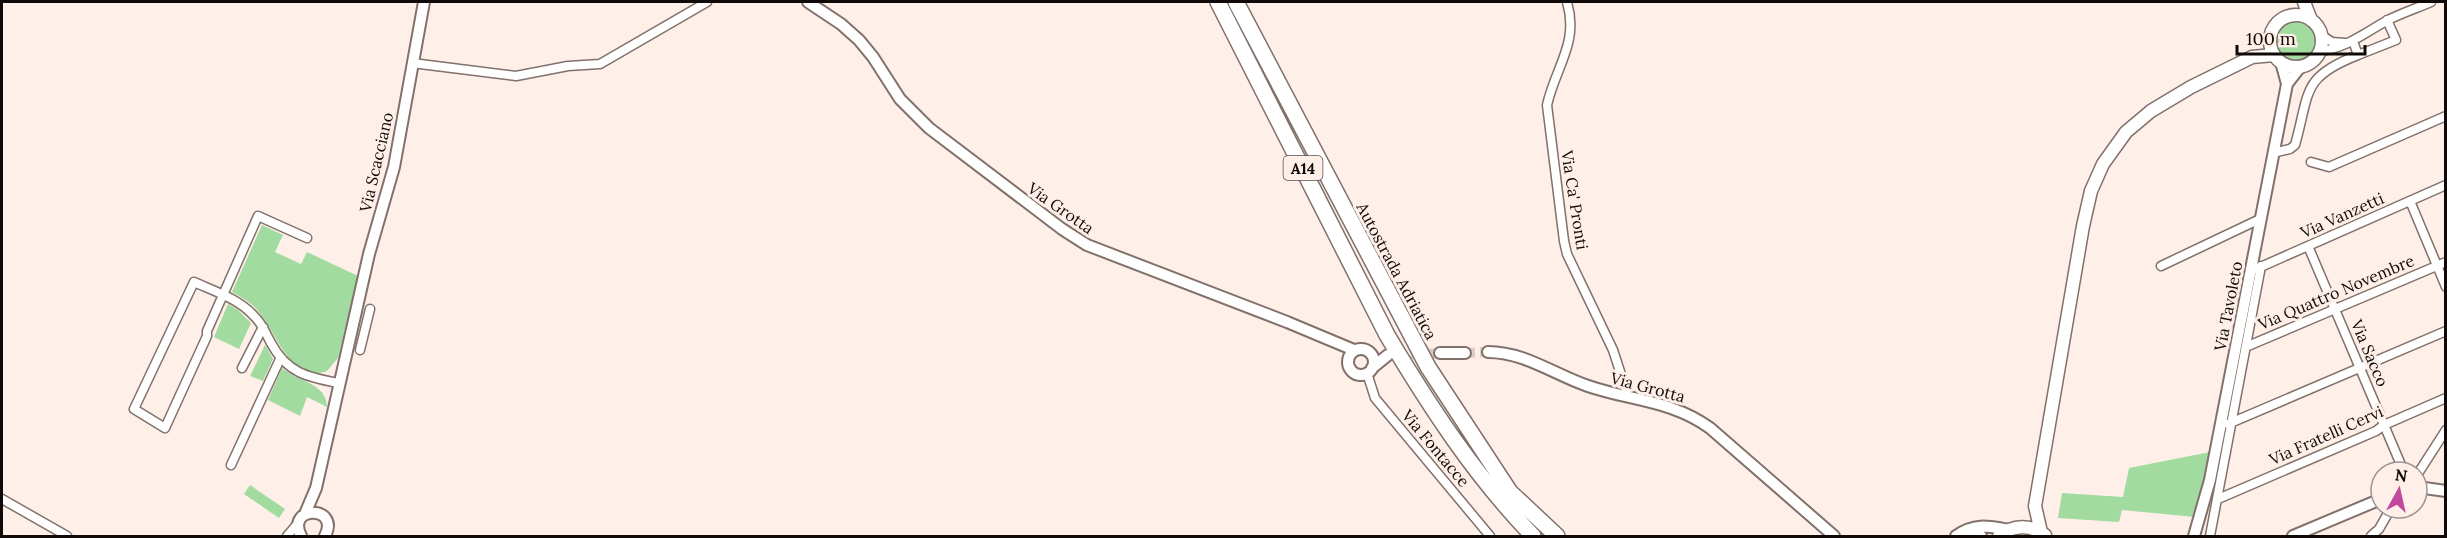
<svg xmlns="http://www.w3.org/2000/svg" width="2447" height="538" font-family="Lora,serif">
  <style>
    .green { fill: #a2db9f }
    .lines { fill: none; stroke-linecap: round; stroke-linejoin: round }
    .tertiary-tunnel { stroke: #dacdc7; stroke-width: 10; stroke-dasharray: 10 5; stroke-linecap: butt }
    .minor-casing { stroke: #81716a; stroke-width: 11 }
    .tertiary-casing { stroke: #81716a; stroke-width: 14 }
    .secondary-casing { stroke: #81716a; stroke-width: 15 }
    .motorway-casing { stroke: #81716a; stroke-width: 18 }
    .minor { stroke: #fff; stroke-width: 8 }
    .tertiary { stroke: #fff; stroke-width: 10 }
    .secondary { stroke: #fff; stroke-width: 12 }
    .motorway { stroke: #fff; stroke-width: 15 }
    .labels { text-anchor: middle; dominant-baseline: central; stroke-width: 6; stroke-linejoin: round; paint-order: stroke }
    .shield { fill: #feefe9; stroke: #574f4c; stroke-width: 1.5 }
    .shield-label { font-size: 15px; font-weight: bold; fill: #0f0a08 }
    .street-label { font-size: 16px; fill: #0f0a08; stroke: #feefe9 }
  </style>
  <rect width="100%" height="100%" fill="#feefe9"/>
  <path class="green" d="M2277 41a20 20 0 1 1 40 0a20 20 0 1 1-40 0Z
    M262 225 283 235 275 252 301 264 307 252 358 276 338 358 327 371C290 384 276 331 258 311 251 302 241 297 232 292Z
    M228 304 238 310 251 323 239 349 214 337Z
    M265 345 273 359 263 381 250 376Z
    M282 368C298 382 327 383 327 407L307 397 300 416 268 400Z
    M2210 452 2195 517 2122 510 2119 522 2058 518 2062 493 2123 497 2129 468Z
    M250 485 285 509 279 518 244 494Z"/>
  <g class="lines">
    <path class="tertiary-tunnel" d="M1465 353 1488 352
      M1396 355 1440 353"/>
    <defs>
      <path id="minor" d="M1567 2C1579 43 1556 66 1547 105L1564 241 1567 254 1613 350 1628 396
        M2321 35 2332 42 2345 43
        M2320 51C2345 49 2366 32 2388 20 2402 13 2417 8 2431 2
        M2358 55 2396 40 2387 20
        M412 63 516 76 568 66 600 64 707 2
        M2273 153 2290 149 2295 145C2310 92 2301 77 2358 55L2353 41
        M2311 162 2329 167 2446 116
        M2410 201 2446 287
        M307 238 258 216 207 331V336L165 428 134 409 194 282C214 291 239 299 254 316 262 323 266 334 271 343 287 373 307 377 338 383
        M2308 246 2404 472
        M2161 266 2260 219
        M2256 269 2446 185
        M2248 346 2446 262
        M360 350 370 309
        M242 368 263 327
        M1367 373 1375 398 1490 536
        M2228 424 2446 331
        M231 465 280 359
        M2417 475 2446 430
        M2 499 67 536
        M2218 499 2376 431 2384 425 2446 398
        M287 536 299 522
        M2210 536 2261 266
        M2371 536 2379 529 2391 508"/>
      <path id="tertiary" d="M808 2 841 24 859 40 873 57 900 99 929 128 1062 229 1087 245 1287 322 1354 350
        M2287 84 2301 66
        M1348 362a13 13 0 1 1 26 0a13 13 0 1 1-26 0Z
        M1488 352C1525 352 1555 375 1588 386 1632 401 1671 400 1710 428L1834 536
        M1440 353H1465
        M1372 368 1388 355
        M2417 487 2446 491
        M305 514 316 488 369 254 394 167 424 2
        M1962 534 1975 533 1981 536
        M301 536C285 505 341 505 325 536
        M1956 536C1974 523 1988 526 2009 530
        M2194 536 2210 480 2287 84 2281 62
        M2293 536 2381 499"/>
      <path id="secondary" d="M2304 2 2311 20
        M2270 41a26 26 0 1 1 52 0a26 26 0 1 1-52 0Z
        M2041 532 2035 506 2083 226 2091 191 2103 164 2126 132 2151 111 2191 87 2252 57 2274 55
        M1999 536C2013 525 2030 524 2045 535"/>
      <path id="motorway" d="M1218 2 1387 335C1430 407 1475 476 1533 536
        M1236 2 1428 367 1510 492 1557 536"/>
    </defs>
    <use href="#minor" class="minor-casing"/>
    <use href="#tertiary" class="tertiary-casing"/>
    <use href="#secondary" class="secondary-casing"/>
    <use href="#motorway" class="motorway-casing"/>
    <use href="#minor" class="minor"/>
    <use href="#tertiary" class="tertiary"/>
    <use href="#secondary" class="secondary"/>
    <use href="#motorway" class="motorway"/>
  </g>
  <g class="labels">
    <rect class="shield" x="1283.5" y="156" width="39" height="24" rx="4.5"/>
    <g class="shield-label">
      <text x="1303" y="168">A14</text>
    </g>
    <g class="street-label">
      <text transform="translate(376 162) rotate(-77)">Via Scacciano</text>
      <text transform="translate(1575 200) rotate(81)">Via Ca' Pronti</text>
      <text transform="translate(1061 208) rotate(35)">Via Grotta</text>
      <text transform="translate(2342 215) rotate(-24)">Via Vanzetti</text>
      <text transform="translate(1397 271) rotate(62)">Autostrada Adriatica</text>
      <text transform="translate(2336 292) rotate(-23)">Via Quattro Novembre</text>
      <text transform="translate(2228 306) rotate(-79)">Via Tavoleto</text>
      <text transform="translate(2370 353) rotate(67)">Via Sacco</text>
      <text transform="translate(1648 387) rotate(15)">Via Grotta</text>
      <text transform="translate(2326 435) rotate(-24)">Via Fratelli Cervi</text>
      <text transform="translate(1436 448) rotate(50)">Via Fontacce</text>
    </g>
  </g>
  <rect width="2447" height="538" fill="none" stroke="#0f0a08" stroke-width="6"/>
  <g transform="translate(2399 490) rotate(8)"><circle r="28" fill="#feefe9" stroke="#9e938f" stroke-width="1.5"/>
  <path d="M0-4.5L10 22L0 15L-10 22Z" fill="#c1499d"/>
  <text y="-9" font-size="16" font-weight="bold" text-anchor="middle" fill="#0f0a08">N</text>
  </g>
  <path d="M2237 45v9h128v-9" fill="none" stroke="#0f0a08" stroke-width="3"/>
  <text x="2246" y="45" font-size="18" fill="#0f0a08" stroke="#feefe9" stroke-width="4.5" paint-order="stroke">100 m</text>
</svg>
